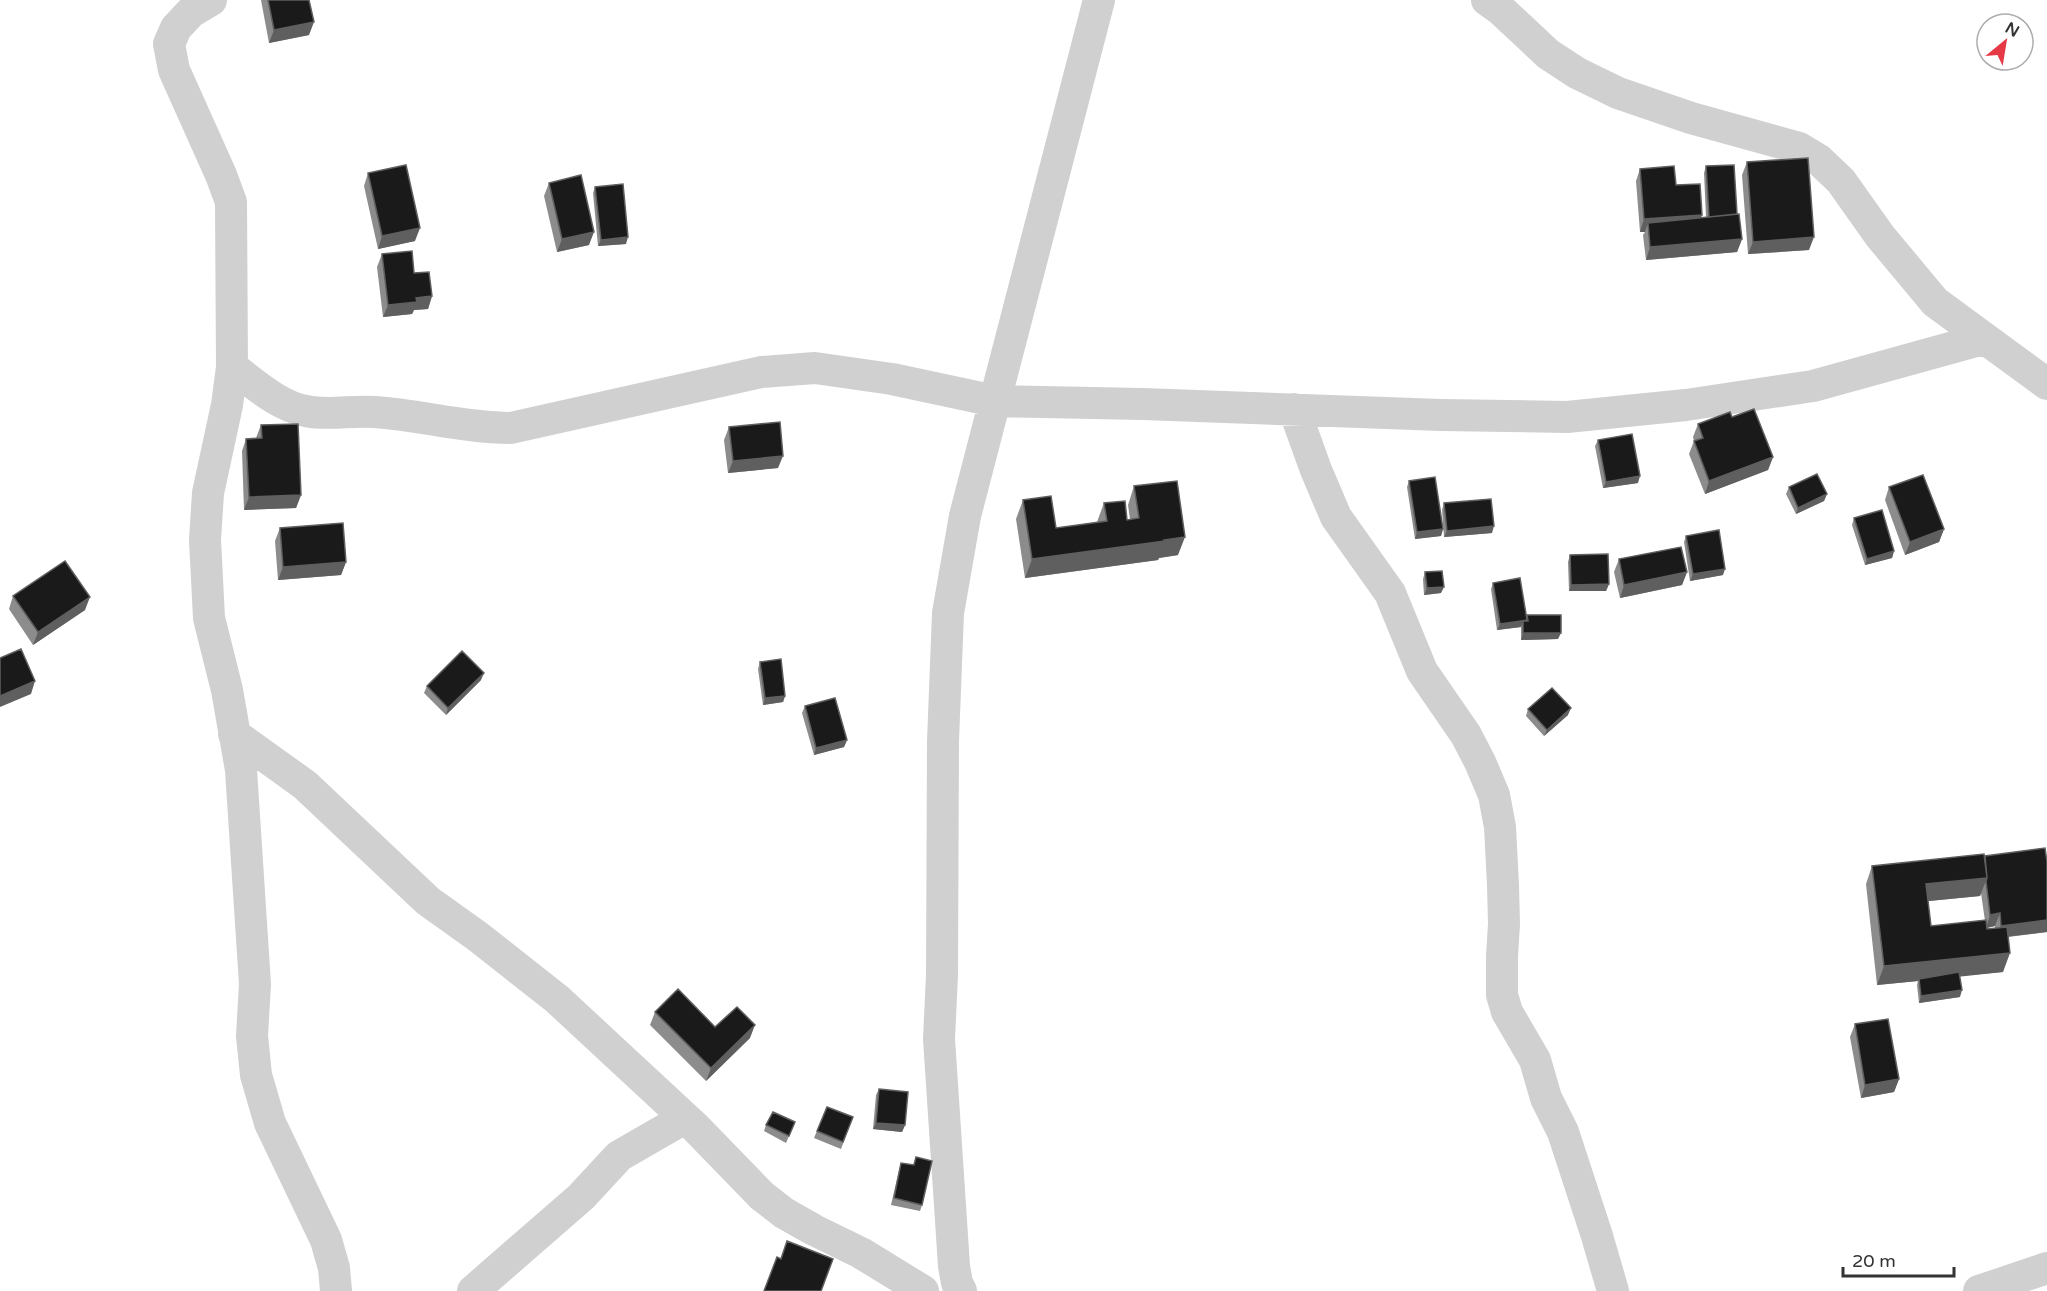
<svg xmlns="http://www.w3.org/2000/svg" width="2047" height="1291" font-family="'Varela Round',sans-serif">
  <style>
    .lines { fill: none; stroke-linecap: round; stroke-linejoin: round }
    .street { stroke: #d0d0d0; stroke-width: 32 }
    .wall { fill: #8c8c8c; fill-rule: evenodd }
    .shaded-wall { fill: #5f5f5f }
    .building { fill: #1a1a1a; stroke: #5f5f5f; stroke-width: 1.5 }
  </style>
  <rect width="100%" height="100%" fill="#fff"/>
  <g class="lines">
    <path class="street" d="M211 0 191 12 176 28 169 44 174 70 221 175 231 202 232 367 227 405 208 493 205 540 209 618 227 690 241 770 255 984 252 1036 256 1075 270 1123 326 1240 334 1268 336 1291
      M1487 0 1501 10 1548 54 1577 73 1618 93 1691 118 1799 148 1819 160 1841 181 1880 236 1935 302 2047 384
      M232 367C254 383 278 406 306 411 329 416 352 410 375 412 420 415 465 428 511 428L761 372 815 368 892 379 995 401 1143 404 1441 415 1567 417 1686 405 1813 386 1983 339
      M1294 409 1316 470 1336 517 1390 593 1422 671 1466 735 1480 762 1494 795 1500 827 1503 885 1504 924 1502 956V995L1507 1012 1535 1060 1546 1098 1563 1132 1597 1236 1613 1291
      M234 734 305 785 428 901 477 936 557 999 695 1127 762 1196 784 1213 814 1230 861 1253 923 1291
      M473 1291 581 1197 619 1156 685 1118
      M961 1291 957 1283 954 1266 939 1039 942 975 943 741 948 613 965 516 1099 0
      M1979 1291 2047 1268"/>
  </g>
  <path class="wall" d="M261 0H309V35L269 43Z
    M1747 162 1809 250 1748 254 1742 175Z
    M1706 166 1737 214 1742 239 1737 252 1646 260 1643 235 1645 232H1640L1636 181 1640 169 1676 185 1701 218 1706 217 1704 173Z
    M368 173 415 241 378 249 364 186Z
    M549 183 589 245 557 252 544 196Z
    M595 187 626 244 598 246 593 193Z
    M382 254 414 273 432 296 428 309 414 310 412 314 383 317 377 267Z
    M1732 417 1773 457 1768 470 1705 494 1689 454 1694 441 1693 437 1698 424Z
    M261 425 301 495 296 508 244 510 242 451 246 439 256 438Z
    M729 427 778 468 728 473 724 440Z
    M1598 440 1638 483 1603 488 1595 446Z
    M1409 481 1443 529 1441 536 1415 539 1407 487Z
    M1134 486 1178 555 1159 558 1158 560 1025 578 1016 519 1023 500 1056 528 1097 522 1104 503 1127 520 1130 519 1128 505Z
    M1789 487 1827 494 1824 501 1796 514 1786 494Z
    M1889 487 1944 529 1939 542 1905 555 1885 500Z
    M1444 503 1492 533 1444 537 1442 510Z
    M1854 518 1894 551 1892 558 1865 565 1852 525Z
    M280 528 346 562 341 575 278 580 275 541Z
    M1686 536 1723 575 1690 581 1684 542Z
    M1570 555 1609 584 1606 591H1569L1568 562Z
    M1619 559 1687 572 1682 585 1620 598 1614 572Z
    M1425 572 1441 593 1424 595 1423 579Z
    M1493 583 1527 618V615L1558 639 1521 640V627L1497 630 1491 589Z
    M13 596 85 610 33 645 9 609Z
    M760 662 785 696 783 702 763 705 758 669Z
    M481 680 446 715 424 693 427 686Z
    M805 706 847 740 844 747 814 755 802 713Z
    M1528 709 1568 715 1544 736 1526 716Z
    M2047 862V932L2008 937 2003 972 1960 976V997L1919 1003 1917 985 1918 981 1877 985 1866 884 1872 866ZM1981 893 1985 921 1931 926 1928 901 1980 896ZM1995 926V928L1987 929V928Z
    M655 1012 750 1038 706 1081 650 1025Z
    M1855 1024 1899 1079 1894 1092 1861 1098 1850 1037Z
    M879 1089 905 1125 902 1132 873 1129 876 1095Z
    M827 1107 853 1117 841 1149 814 1138Z
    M795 1122 786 1143 764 1131 766 1125Z
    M916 1157 922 1205 920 1211 891 1205 899 1170 901 1163 913 1165Z"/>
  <path class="shaded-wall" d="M314 22 309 35 269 43 274 30Z
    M1702 215 1698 228 1648 223 1645 232H1640L1644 219Z
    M420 228 415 241 378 249 382 236Z
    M594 232 589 245 557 252 562 239Z
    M628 237 626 244 598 246 601 240Z
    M1814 237 1809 250 1748 254 1753 242Z
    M1742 239 1737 252 1646 260 1650 247Z
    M432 296 428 309 414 310 412 314 383 317 388 305 416 298Z
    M783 456 778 468 728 473 733 461Z
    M1773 457 1768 470 1705 494 1709 481Z
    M1640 476 1638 483 1603 488 1606 482Z
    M1827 494 1824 501 1796 514 1798 508Z
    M301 495 296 508 244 510 249 497Z
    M1494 526 1492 533 1444 537 1447 531Z
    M1443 529 1441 536 1415 539 1417 532Z
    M1944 529 1939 542 1905 555 1910 542Z
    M1185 537 1178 555 1159 558 1158 560 1025 578 1032 559Z
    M1894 551 1892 558 1865 565 1867 559Z
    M346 562 341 575 278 580 283 567Z
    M1725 569 1723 575 1690 581 1693 574Z
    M1687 572 1682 585 1620 598 1624 585Z
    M1609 584 1606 591H1569L1571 585Z
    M1444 587 1441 593 1424 595 1427 588Z
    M90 597 85 610 33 645 38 632Z
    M1527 620 1524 626 1523 621 1521 627 1497 630 1500 624Z
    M1523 633H1561L1558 639 1521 640Z
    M484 673 481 680 446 715 448 708Z
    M35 681 31 694 0 707V696Z
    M785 696 783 702 763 705 765 698Z
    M1571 708 1568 715 1544 736 1547 730Z
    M847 740 844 747 814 755 816 748Z
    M1987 878 1980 896 1919 902 1926 884Z
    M2000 913 1995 926 1986 928 1990 915Z
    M2047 920V932L1996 938 2001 926Z
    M2010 953 2003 972 1919 981V979L1918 981 1877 985 1884 966Z
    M1962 990 1960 997 1919 1003 1921 996Z
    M755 1025 750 1038 706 1081 711 1068Z
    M1899 1079 1894 1092 1861 1098 1865 1085Z
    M876 1123 905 1125 902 1132 873 1129Z"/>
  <path class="building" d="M268 0H309L314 22 274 30Z
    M1808 158 1814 237 1753 242 1747 162Z
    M406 165 420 228 382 236 368 173Z
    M1734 165 1737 214 1709 217 1706 166Z
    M1674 166 1676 185 1700 184 1702 215 1644 219 1640 169Z
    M581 175 594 232 562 239 549 183Z
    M623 184 628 237 601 240 595 187Z
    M1739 214 1742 239 1650 247 1648 223Z
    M412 251 414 273 429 272 432 296 416 298 417 302 388 305 382 254Z
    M1754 409 1773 457 1709 481 1694 441 1703 438 1698 424 1730 412 1732 417Z
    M780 422 783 456 733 461 729 427Z
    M298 424 301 495 249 497 246 439 262 438 261 425Z
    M1632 434 1640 476 1606 482 1598 440Z
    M1817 474 1827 494 1798 508 1789 487Z
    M1923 475 1944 529 1910 542 1889 487Z
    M1435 477 1443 529 1417 532 1409 481Z
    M1177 481 1185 537 1164 540 1165 541 1032 559 1023 500 1051 496 1056 528 1107 521 1104 503 1125 501 1127 520 1139 518 1134 486Z
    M1491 499 1494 526 1447 531 1444 503Z
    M1882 510 1894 551 1867 559 1854 518Z
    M343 523 346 562 283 567 280 528Z
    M1719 530 1725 569 1693 574 1686 536Z
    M1681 547 1687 572 1624 585 1619 559Z
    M1608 554 1609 584 1571 585 1570 555Z
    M65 561 90 597 38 632 13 596Z
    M1442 571 1444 587 1427 588 1425 572Z
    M1520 578 1527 620 1500 624 1493 583Z
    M1527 615H1561V633H1523V621H1528Z
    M21 649 35 681 0 696V658Z
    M462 651 484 673 448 708 427 686Z
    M781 659 785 696 765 698 760 662Z
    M1552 688 1571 708 1547 730 1528 709Z
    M835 698 847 740 816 748 805 706Z
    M2045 848 2047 862V920L2001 926 2000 913 1990 915 1986 881 1987 878 1985 856Z
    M1984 854 1987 878 1926 884 1931 926 1986 920 1987 929 2007 927 2010 953 1884 966 1872 866Z
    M1959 972 1962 990 1921 996 1919 979Z
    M678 989 715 1027 737 1007 755 1025 711 1068 655 1012Z
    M1888 1019 1899 1079 1865 1085 1855 1024Z
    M879 1089 908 1092 905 1125 876 1123Z
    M827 1107 853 1117 843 1142 817 1131Z
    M773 1112 795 1122 789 1136 766 1125Z
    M916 1157 932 1161 922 1205 894 1198 901 1163 914 1165Z
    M787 1241 833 1259 821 1291H764L777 1257 781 1259Z"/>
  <g transform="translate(2005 42) rotate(30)"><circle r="28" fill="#ffffff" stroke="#adadad" stroke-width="1.5"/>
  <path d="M0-4.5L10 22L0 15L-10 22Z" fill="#e63946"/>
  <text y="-9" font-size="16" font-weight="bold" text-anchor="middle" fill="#333333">N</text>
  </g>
  <path d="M1843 1267v9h111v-9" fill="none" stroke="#333333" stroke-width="3"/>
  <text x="1852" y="1267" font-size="18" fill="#333333" stroke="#ffffff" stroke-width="4.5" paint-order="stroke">20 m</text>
</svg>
